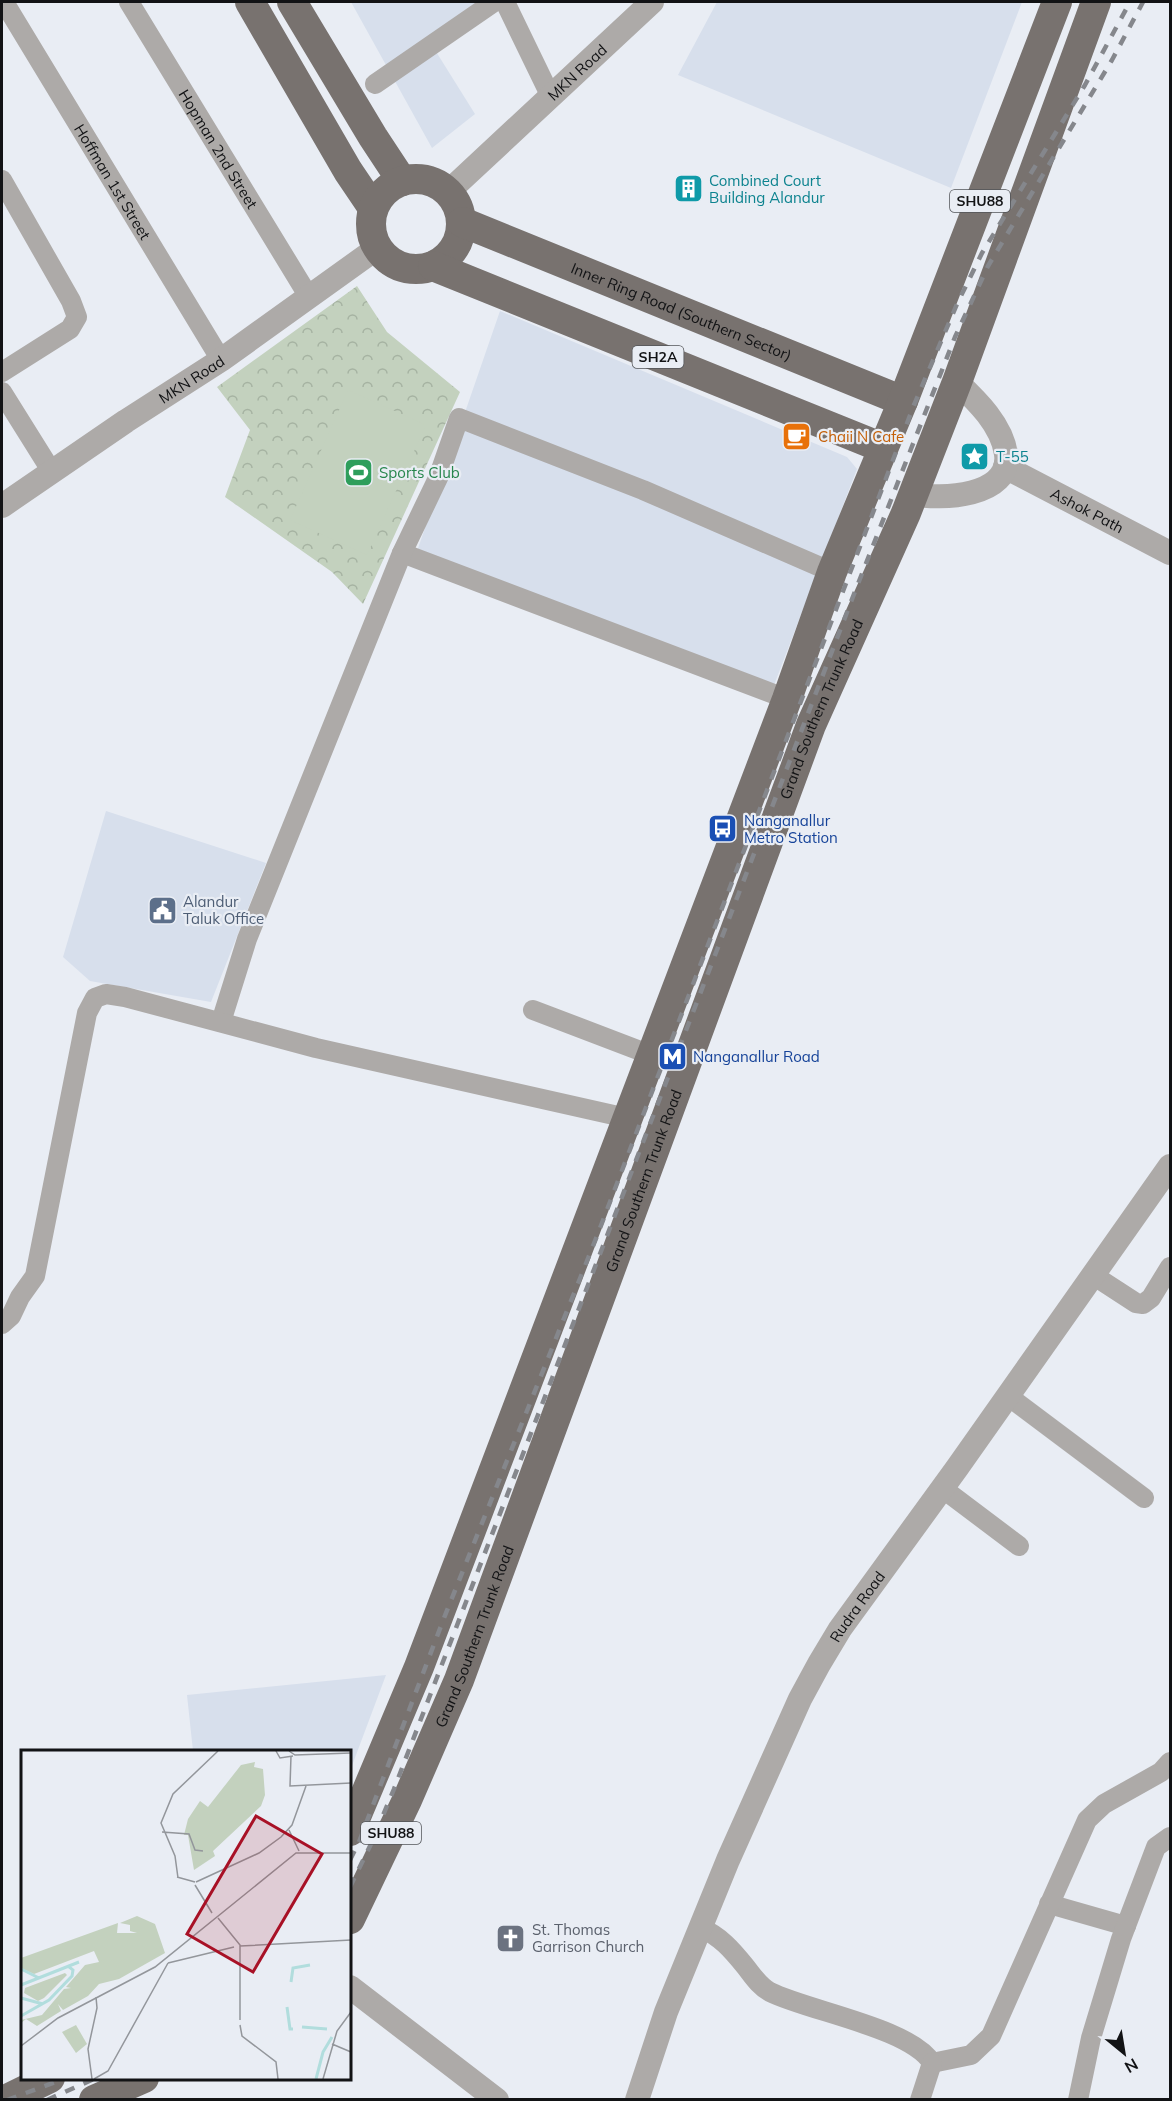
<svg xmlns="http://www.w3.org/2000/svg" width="1172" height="2101" font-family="Mulish,sans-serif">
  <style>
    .built { fill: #d7dfec }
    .park { fill: url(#park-crowns) }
    .pitch { fill: #c3d1be }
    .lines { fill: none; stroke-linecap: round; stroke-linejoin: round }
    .minor { stroke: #adaaa8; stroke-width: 20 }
    .tertiary { stroke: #adaaa8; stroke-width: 24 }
    .primary { stroke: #78726f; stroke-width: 30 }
    .rail { stroke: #85878c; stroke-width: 4.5; stroke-dasharray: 10 10; stroke-linecap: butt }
    .labels { text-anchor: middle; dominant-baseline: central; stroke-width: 4.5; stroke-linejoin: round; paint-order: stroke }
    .shield { fill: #e9edf4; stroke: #525458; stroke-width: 1.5 }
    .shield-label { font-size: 14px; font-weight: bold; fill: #121315 }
    .street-label { font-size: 15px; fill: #121315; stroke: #e9edf4 }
    .culture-label { font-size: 15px; fill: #0d838f; stroke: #e9edf4; text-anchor: start }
    .food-label { font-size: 15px; fill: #c56008; stroke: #e9edf4; text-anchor: start }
    .leisure-label { font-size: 15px; fill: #27864d; stroke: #e9edf4; text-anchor: start }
    .transit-label { font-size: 15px; fill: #164399; stroke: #e9edf4; text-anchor: start }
    .service-label { font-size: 15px; fill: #4e5e75; stroke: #e9edf4; text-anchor: start }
    .worship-label { font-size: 15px; fill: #5b616d; stroke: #e9edf4; text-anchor: start }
    .inset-river { fill: none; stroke: #b1dddd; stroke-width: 3 }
    .inset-road { fill: none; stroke: #93969b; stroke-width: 1.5 }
    .view { fill: #a81126; fill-opacity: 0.15; stroke: #a81126; stroke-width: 3 }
    .inset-edge { fill: none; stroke: #121315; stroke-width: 3 }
  </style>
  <defs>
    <pattern id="park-crowns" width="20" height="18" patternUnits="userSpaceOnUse" patternTransform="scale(1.5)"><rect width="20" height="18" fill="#c3d1be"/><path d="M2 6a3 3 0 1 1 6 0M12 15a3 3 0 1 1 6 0" fill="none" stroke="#a6b3a2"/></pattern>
  </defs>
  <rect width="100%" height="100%" fill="#e9edf4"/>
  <path class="built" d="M351 2H487L430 42 475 114 432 148Z
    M717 2H1022L951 188 678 75Z
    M500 311 847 457 857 469 771 693 415 557Z
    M106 811 266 863 211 1002 90 981 63 957Z
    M386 1675 350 1771V1752L193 1751 187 1695Z"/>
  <path class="park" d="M357 286 387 332 460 392 363 604 332 572 225 497 250 430 217 387Z"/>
  <path class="pitch" d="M348 390 426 425 367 555 290 520Z"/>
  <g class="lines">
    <g class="minor">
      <path id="s1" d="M4 2 221 360"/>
      <path id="s2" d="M129 2 309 297"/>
      <path d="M505 2 551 97"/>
      <path d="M375 84 494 2"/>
      <path d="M2 180 71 301 77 317 70 329 2 372"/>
      <path d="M2 392 52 472"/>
      <path d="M402 553 787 699"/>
      <path d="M533 1010 651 1055"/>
      <path d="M221 1022 247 939 402 553 438 478 459 418 643 490 832 572"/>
      <path d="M1093 1275 1136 1303 1143 1304 1151 1298 1170 1267"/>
      <path d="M2 1324 11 1316 20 1297 35 1276 87 1013 95 998 106 994 125 997 316 1048 627 1118"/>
      <path d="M1008 1396 1144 1498"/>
      <path d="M942 1488 1019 1546"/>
      <path d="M1049 1904 1126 1926"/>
      <path d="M701 1928C720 1936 732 1950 745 1966 753 1976 759 1986 770 1992 808 2011 911 2028 932 2063"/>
      <path d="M932 2063 971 2055 991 2036 1087 1820 1104 1804 1161 1772 1170 1762"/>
      <path d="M920 2100 932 2063"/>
      <path d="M1078 2100 1091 2038 1121 1939 1156 1847 1170 1837"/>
    </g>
    <g class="tertiary">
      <path id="s3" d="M448 192 652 2"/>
      <path id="s4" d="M1005 467 1170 553"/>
      <path d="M913 494C940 500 1012 497 1006 454 1002 425 977 401 957 382"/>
      <path id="s5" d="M2 506 126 421 221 360 377 248"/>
      <path d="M350 1987 497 2100"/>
      <path id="s6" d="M637 2100 666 2012 728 1860 800 1699 819 1664 840 1629 957 1468 1170 1166"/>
    </g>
    <g class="primary">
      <path d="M250 2 348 171 373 208"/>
      <path d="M292 2 373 137 402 181"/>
      <circle cx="416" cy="224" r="45"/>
      <path id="s7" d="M462 222 903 401"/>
      <path d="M433 266 883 448"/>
      <path d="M350 1831 419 1667 787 699 832 572 903 401 1057 2"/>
      <path id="s8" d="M350 1919 407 1800 459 1680 811 725 906 513 957 382 1096 2"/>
      <path d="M5 2100 50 2078"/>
      <path d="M94 2100 144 2078"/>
    </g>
    <path class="rail" d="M350 1860 359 1842 444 1618 597 1236 914 405 957 304 982 253 1085 85 1130 2
      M350 1887 371 1844 394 1789 854 594 955 337 988 266 1112 60 1143 2
      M7 2100 66 2078
      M47 2100 96 2078"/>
  </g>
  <defs>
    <symbol id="building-square" viewBox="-11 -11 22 22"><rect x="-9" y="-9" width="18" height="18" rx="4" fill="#0f9aa8" stroke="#e9edf4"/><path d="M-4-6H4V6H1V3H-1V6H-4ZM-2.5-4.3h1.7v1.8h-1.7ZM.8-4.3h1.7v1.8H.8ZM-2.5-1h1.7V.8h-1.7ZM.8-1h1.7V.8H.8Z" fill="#fff"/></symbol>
    <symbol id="cafe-square" viewBox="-11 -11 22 22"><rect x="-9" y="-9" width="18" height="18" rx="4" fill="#e8710a" stroke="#e9edf4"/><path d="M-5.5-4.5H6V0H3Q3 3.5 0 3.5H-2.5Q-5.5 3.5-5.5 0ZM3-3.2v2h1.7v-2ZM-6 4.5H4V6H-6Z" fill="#fff"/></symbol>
    <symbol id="sight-square" viewBox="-11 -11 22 22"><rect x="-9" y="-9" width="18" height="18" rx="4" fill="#0f9aa8" stroke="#e9edf4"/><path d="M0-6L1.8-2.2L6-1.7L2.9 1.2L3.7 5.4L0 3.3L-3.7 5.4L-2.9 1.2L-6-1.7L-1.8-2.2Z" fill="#fff"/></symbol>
    <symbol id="stadium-square" viewBox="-11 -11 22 22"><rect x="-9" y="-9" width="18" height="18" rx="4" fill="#2e9e5b" stroke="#e9edf4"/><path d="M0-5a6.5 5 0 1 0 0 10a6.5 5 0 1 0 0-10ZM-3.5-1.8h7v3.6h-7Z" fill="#fff"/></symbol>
    <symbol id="bus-square" viewBox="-11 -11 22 22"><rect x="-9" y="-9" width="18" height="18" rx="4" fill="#1a4fb4" stroke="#e9edf4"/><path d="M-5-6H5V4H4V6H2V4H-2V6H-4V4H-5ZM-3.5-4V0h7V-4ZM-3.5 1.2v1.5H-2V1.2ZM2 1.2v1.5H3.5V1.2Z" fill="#fff"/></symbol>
    <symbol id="civic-square" viewBox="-11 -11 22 22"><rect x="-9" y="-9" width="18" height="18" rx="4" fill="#5c6f8a" stroke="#e9edf4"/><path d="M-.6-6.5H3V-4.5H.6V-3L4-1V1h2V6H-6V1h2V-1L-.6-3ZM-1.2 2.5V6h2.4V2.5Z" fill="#fff"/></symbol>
    <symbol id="metro-square" viewBox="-11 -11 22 22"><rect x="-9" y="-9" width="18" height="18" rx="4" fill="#1a4fb4" stroke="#e9edf4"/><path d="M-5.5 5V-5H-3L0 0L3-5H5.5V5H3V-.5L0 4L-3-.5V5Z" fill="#fff"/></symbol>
    <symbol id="church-square" viewBox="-11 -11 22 22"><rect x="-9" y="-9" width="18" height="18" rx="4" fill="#6b7280" stroke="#e9edf4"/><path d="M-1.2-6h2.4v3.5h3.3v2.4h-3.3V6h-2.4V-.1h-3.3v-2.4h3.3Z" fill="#fff"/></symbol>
  </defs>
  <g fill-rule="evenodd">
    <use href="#building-square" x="672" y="172" width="33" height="33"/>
    <use href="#cafe-square" x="780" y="420" width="33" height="33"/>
    <use href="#sight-square" x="958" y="440" width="33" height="33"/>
    <use href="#stadium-square" x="342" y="456" width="33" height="33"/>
    <use href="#bus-square" x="706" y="812" width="33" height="33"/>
    <use href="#civic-square" x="146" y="894" width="33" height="33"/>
    <use href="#metro-square" x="656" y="1040" width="33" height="33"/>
    <use href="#church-square" x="494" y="1922" width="33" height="33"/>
  </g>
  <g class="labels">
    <g class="shield">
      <rect x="950" y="190" width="60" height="22" rx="4.5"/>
      <rect x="632.5" y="346" width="51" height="22" rx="4.5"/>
      <rect x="361" y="1822" width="60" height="22" rx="4.5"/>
    </g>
    <g class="shield-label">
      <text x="980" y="201">SHU88</text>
      <text x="658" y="357">SH2A</text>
      <text x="391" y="1833">SHU88</text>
    </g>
    <g class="street-label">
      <text stroke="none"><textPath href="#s3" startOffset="176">MKN Road</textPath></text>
      <text stroke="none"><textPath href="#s2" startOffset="172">Hopman 2nd Street</textPath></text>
      <text stroke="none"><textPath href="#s1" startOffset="210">Hoffman 1st Street</textPath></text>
      <text stroke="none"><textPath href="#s7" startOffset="237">Inner Ring Road (Southern Sector)</textPath></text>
      <text stroke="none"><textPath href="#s5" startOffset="228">MKN Road</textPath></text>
      <text stroke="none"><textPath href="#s4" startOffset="93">Ashok Path</textPath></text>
      <text stroke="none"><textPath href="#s8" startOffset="1299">Grand Southern Trunk Road</textPath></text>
      <text stroke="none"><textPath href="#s8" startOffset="795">Grand Southern Trunk Road</textPath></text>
      <text stroke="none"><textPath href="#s6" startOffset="542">Rudra Road</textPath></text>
      <text stroke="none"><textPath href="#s8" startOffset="309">Grand Southern Trunk Road</textPath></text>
    </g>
    <g class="culture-label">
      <text x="709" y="180">Combined Court<tspan x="709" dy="17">Building Alandur</tspan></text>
      <text x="996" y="456">T-55</text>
    </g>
    <g class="food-label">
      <text x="818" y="436">Chaii N Cafe</text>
    </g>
    <g class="leisure-label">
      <text x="379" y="472">Sports Club</text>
    </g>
    <g class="transit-label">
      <text x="744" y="820">Nanganallur<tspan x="744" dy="17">Metro Station</tspan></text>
      <text x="693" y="1056">Nanganallur Road</text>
    </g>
    <g class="service-label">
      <text x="183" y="901">Alandur<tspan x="183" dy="17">Taluk Office</tspan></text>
    </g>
    <g class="worship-label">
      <text x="532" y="1929">St. Thomas<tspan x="532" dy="17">Garrison Church</tspan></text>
    </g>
  </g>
  <g transform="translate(21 1750)">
    <rect width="330" height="330" fill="#e9edf4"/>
    <path d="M234 12 233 17 242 19 244 45 240 56 192 101 194 106 173 120 167 85H163L167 69 179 51 187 57 220 15ZM116 166 134 174 144 203 98 229 78 234 67 246 42 260 37 254 40 261 16 276 5 269 0 273V270L21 265 43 239 50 238 45 237 64 215 78 212 73 201 13 224 0 218V208L97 173 96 183H116L109 181V175L99 173ZM44 223 46 225 23 248 17 251 3 243 4 238Z" fill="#c3d1be"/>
    <path d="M55 275 66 294 55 303 41 282Z" fill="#c3d1be"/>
    <path class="inset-river" d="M0 219 18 228M270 232 272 218 289 215M0 235 58 212M0 248 22 254M266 257 269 279H272M0 266 28 250 51 226 52 220 47 216M281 277 306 279M295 329 302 302 311 287"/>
    <path class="inset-road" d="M255 1 259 8 272 6M268 1 274 5 330 3M270 6 269 36 330 33M268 80 278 101M141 82 168 84 174 100 182 101M156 127 174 132M157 128 154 106 140 73 152 44 197 1M175 132 238 103 260 87 271 75 285 36M174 135 191 163M197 168 219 195V270M219 196 330 190M147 213 213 197M219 275 221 286 255 312 257 329M311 294 330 302M0 296 37 268 134 217 275 103H330M71 329 67 299 76 258 75 247M73 329 87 321 147 213M302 329 316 281 330 262"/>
    <path class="view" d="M235 66 301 104 232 222 166 184Z"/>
    <rect width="330" height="330" class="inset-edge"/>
  </g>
  <rect width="1172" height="2101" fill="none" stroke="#121315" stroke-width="6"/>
  <g transform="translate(1124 2053) rotate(150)" stroke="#e9edf4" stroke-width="4.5" paint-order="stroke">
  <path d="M0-4.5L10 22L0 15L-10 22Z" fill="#121315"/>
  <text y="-9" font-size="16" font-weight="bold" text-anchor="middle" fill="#121315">N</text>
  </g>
</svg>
